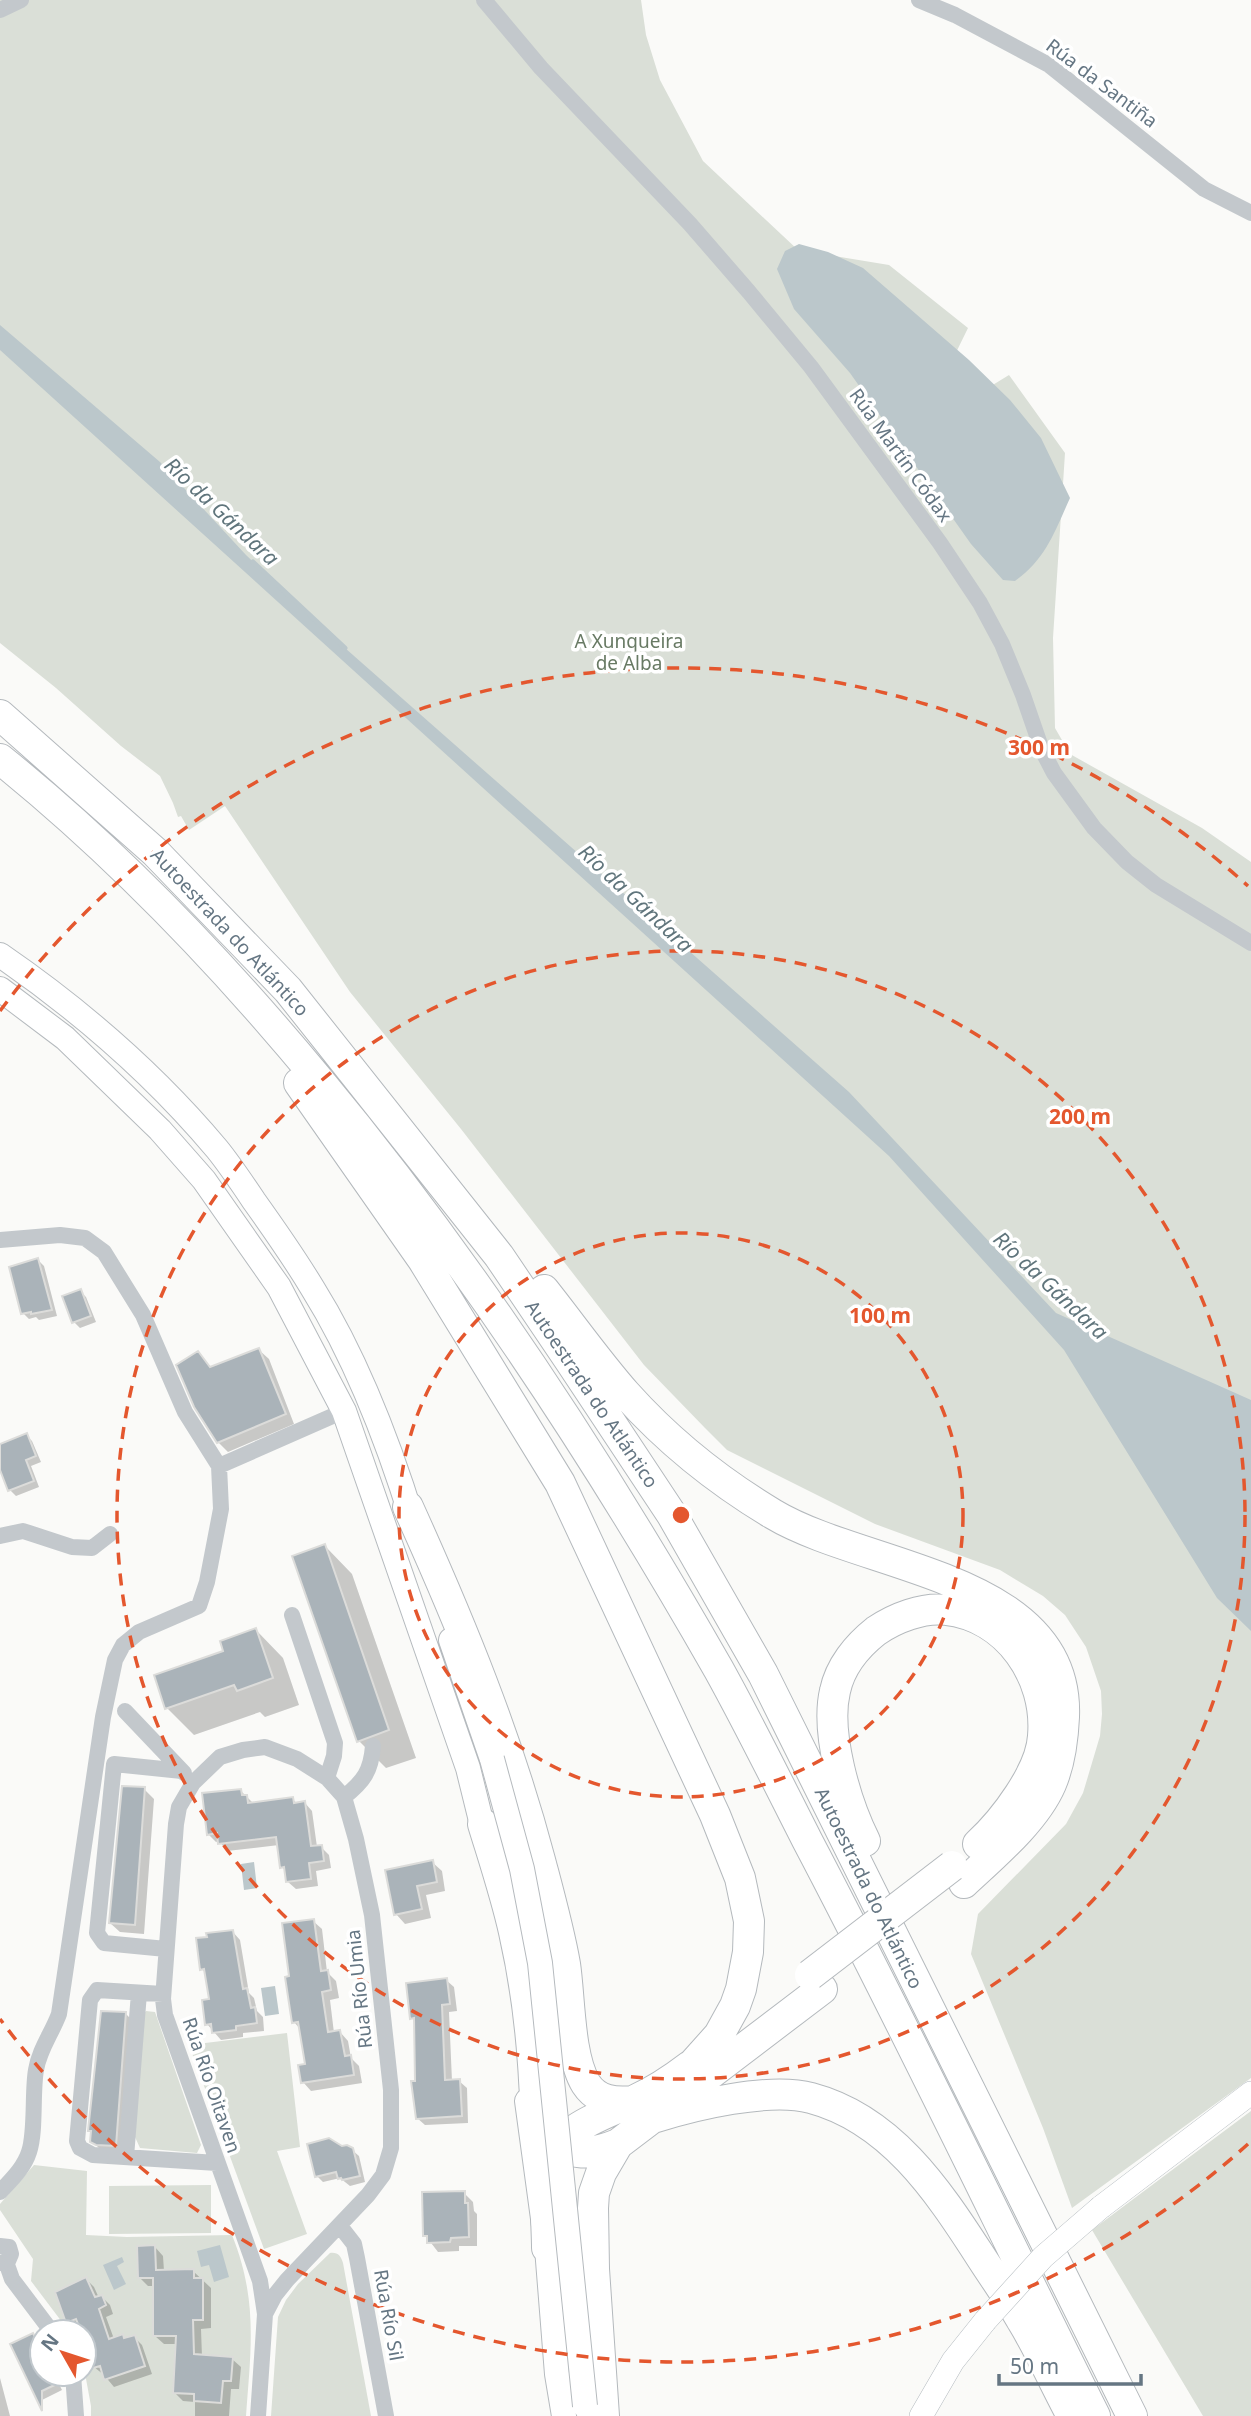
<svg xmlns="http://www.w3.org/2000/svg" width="1251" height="2416" font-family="'Noto Sans',sans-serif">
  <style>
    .green { fill: #dadfd7 }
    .water { fill: #bbc7cb }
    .shadow { fill: #0003 }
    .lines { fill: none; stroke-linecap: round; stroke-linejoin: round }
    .stream { stroke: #bbc7cb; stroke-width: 5 }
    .building { fill: #aab3b9; stroke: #dcdcda; stroke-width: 2 }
    .secondary-casing { stroke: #b3babf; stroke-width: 24 }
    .primary-casing { stroke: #b5babe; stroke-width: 26 }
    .highway-casing { stroke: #b4b9bd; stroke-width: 32 }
    .street { stroke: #c3c8cc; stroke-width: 16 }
    .secondary { stroke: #fff; stroke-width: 23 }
    .primary { stroke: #fff; stroke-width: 24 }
    .highway { stroke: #fff; stroke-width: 30 }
    .secondary-bridge-casing { stroke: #b3babf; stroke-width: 24; stroke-linecap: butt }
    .primary-bridge-casing { stroke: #b5babe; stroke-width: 26; stroke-linecap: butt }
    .highway-bridge-casing { stroke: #b4b9bd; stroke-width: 32; stroke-linecap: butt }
    .secondary-bridge { stroke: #fff; stroke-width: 23 }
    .primary-bridge { stroke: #fff; stroke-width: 24 }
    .highway-bridge { stroke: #fff; stroke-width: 30 }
    .ring { fill: none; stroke: #e4572e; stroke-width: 3.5; stroke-dasharray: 12 9 }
    .labels { text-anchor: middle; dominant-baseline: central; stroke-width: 7; stroke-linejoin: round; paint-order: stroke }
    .street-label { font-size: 19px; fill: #657683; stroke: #fff }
    .park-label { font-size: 19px; fill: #687a64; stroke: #fff }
    .water-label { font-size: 21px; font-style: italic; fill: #60757c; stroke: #fff }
    .centre { fill: #e4572e; stroke: #fff; stroke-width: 3.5 }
    .ring-label { font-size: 21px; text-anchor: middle; font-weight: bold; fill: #e4572e; stroke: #fff; stroke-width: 7; stroke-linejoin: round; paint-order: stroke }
  </style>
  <rect width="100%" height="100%" fill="#fafaf8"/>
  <path class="green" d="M0 0H641L646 35 660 80 703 161 798 250 889 265 968 328 945 375 978 394 1009 375 1065 453 1053 638 1055 728 1070 754 1202 828 1251 862V2078L1072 2208 1043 2128 971 1954 978 1914 1066 1824 1083 1793 1100 1736 1102 1714 1101 1691 1086 1647 1065 1615 1043 1596 1000 1570 875 1524 727 1450 705 1428 644 1365 461 1129 350 992 225 806 189 830 181 816 178 817 173 803 160 776 121 746 56 688 0 643Z
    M146 2011 155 2012 201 2145 197 2153 140 2148 135 2137 142 2016Z
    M287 2033 300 2147 277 2151 307 2234 264 2249 189 2045Z
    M1251 2111V2416H1203L1092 2230Z
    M34 2165 87 2171 86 2235 127 2237 232 2235C258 2300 251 2348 246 2416H91V2406L84 2368V2332H74L70 2326H65L31 2281 33 2259 0 2210V2204Z
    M211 2185V2233L109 2234V2186Z
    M330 2253C338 2252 341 2256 343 2263L371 2416H271L278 2317 286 2300 298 2284Z"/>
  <path class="water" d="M799 244 828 252 863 268 969 360 1010 400 1041 438 1070 498C1055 531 1046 559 1015 581L1003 580 971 544 850 373 794 309 777 269 785 251Z
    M0 325 160 462 246 555 345 648 849 1092 1056 1313 1251 1400V1631L1217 1598 1064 1350 889 1156 0 350Z
    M254 1862 257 1888 244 1890 241 1864Z
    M275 1986 279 2014 265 2016 261 1988Z
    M220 2245 229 2277 214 2282 209 2265 201 2267 197 2251Z
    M122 2257 124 2262 117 2266 126 2284 114 2290 103 2265Z"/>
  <path class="shadow" d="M38 1260 44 1266 57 1316 39 1320 36 1317 29 1319 23 1313Z
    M80 1291 86 1297 96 1322 80 1328 74 1322Z
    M259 1350 269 1359 294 1424 228 1452 218 1442 198 1353 212 1368Z
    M26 1435 32 1441 41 1462 31 1466 39 1487 16 1496 10 1490 0 1470V1445Z
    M325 1546 352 1574 416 1758 386 1768 359 1741Z
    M256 1630 283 1658 299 1705 265 1717 260 1712 194 1735 167 1708 225 1652Z
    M144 1789 154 1799 144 1934 120 1932 110 1923Z
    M240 1790 254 1804 292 1799 298 1804 305 1803 312 1811 317 1847H321L329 1855 331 1868 316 1871 318 1886 296 1889 288 1882 287 1872 282 1867 279 1845 227 1851 219 1841 216 1842 208 1834Z
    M432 1862 442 1871 445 1891 426 1895 431 1918 405 1924 396 1914Z
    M313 1921 322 1929 327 1972 336 1981 339 1998 330 2000 334 2033 340 2032 348 2041 351 2058 359 2066 362 2083 311 2091 303 2082 307 2065 301 2030 294 2022 291 1977Z
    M232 1931 240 1940 249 1993 254 1998 257 2011 263 2017 264 2031 243 2033V2037L221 2040 207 2024 211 2000 206 1974 202 1969Z
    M446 1980 454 1987 457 2011 449 2012 452 2081H459L467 2088 468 2123 425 2125 417 2118 416 2022 412 2018Z
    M126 2014 135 2023 125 2155 102 2151 92 2141Z
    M341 2148 352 2150 359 2156 365 2182 350 2186 340 2178 323 2182 317 2176Z
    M464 2193 473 2202 474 2211 477 2214V2246H459V2251L438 2252 425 2235Z
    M155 2247 163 2256 164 2271H193L211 2288V2328L201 2329 202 2357 232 2359 241 2367 239 2389H231L229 2416H195V2402L183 2401 174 2392 178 2344H164L155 2336 154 2286H148L139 2277Z
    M86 2279 94 2287 99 2298 102 2297 110 2305 113 2314 106 2317 114 2339 122 2336 126 2339 134 2337 142 2345 152 2374 114 2387 104 2375 94 2367 84 2332 81 2328 76 2330 68 2322 57 2292Z
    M33 2335 42 2348V2374H54L62 2390 42 2400Z
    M0 2378 10 2416H0Z"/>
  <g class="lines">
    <path class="stream" d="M253 562 345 648"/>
  </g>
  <path class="building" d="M38 1258 52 1310 31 1314V1312L21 1314 9 1267Z
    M81 1289 91 1316 72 1323 62 1296Z
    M259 1348 286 1414 217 1443 194 1407 176 1365 198 1351 210 1367Z
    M27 1433 36 1456 26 1460 34 1481 8 1491 0 1470V1444Z
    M325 1544 389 1730 357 1742 292 1556Z
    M256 1628 273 1678 237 1691 234 1685 165 1709 154 1675 223 1651 220 1641Z
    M122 1786 145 1787 135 1925 109 1923Z
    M241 1789 242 1795H247L248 1803 293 1797 294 1803 305 1801 311 1846 322 1845 324 1861 309 1863 311 1879 286 1882 284 1867 280 1868 276 1837 218 1844 217 1833 207 1835 202 1793Z
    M433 1860 437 1882 417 1886 422 1909 394 1915 385 1870Z
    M314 1919 321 1971 328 1970 331 1990 322 1992 328 2032 340 2030 345 2056 351 2055 354 2075 301 2083 298 2065 305 2064 298 2022 292 2023 285 1977 289 1976 282 1923Z
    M233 1930 243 1989 247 1988 251 2008 255 2007 257 2023 236 2026V2030L212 2033 211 2024 205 2025 202 2000 209 1999 204 1969 200 1970 196 1938 207 1937 206 1933Z
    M447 1978 450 2004 442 2005 445 2080 460 2079 462 2116 416 2119 411 2081H415L414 2018 410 2019 406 1983Z
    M101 2011 126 2012 116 2146 96 2145 90 2142 91 2131H88Z
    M329 2138 342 2146 347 2145 353 2148 360 2176 342 2180 341 2178 338 2179 336 2172 315 2177 307 2144Z
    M465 2191V2203H468L469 2237 451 2238 450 2242 427 2243V2236H423L422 2192Z
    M155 2245 156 2270 194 2269V2278H203V2320H193L194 2354 233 2357 231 2381H223L221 2403 194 2401V2394L173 2393 176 2336H153V2278H138L137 2246Z
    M86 2277 95 2297 102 2295 106 2305 99 2309 109 2339 123 2334 124 2338 135 2335 145 2366 104 2380 100 2366 93 2368 84 2342V2332H81L76 2319 66 2323 55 2292Z
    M33 2333 42 2352V2374H63V2381L42 2391V2411L10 2344Z"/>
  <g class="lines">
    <defs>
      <path id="secondary" d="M1101 2207 1251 2093
        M921 2416 953 2361 985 2321"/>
      <path id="primary" d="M0 955C80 1010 154 1074 217 1149 230 1165 242 1183 254 1201 274 1229 295 1259 313 1289 356 1358 389 1444 413 1522
        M0 989 65 1038 160 1130 204 1180 279 1287 344 1411 468 1768 486 1841
        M451 1640 492 1759
        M527 2101 547 2248 557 2374 564 2416"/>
      <path id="highway" d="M0 715 155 852 288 990 499 1256 570 1361 672 1515 763 1674 1132 2416
        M0 759C118 854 222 963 318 1079 471 1263 601 1463 719 1670 750 1726 778 1783 807 1840 907 2030 999 2224 1095 2416
        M299 1083 423 1260 560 1483 715 1815 740 1878 749 1921 748 1952 741 1989 735 2006 719 2035 694 2063
        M544 1290C571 1324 597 1361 626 1394 669 1442 718 1481 773 1514 864 1569 1070 1576 1064 1717 1063 1739 1060 1763 1051 1784 1035 1821 993 1856 964 1883
        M408 1507C461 1624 507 1736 540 1860 549 1894 559 1930 565 1964 570 1997 569 2057 586 2084 597 2101 615 2103 633 2101
        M483 1824C494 1860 506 1896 514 1932 524 1976 530 2020 533 2064 535 2086 533 2113 547 2132 567 2159 591 2155 618 2144
        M865 1841C846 1803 825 1733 835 1691 840 1667 857 1646 876 1631 895 1618 923 1607 946 1610 1008 1617 1048 1677 1043 1736 1041 1772 1003 1821 978 1844
        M653 2118C694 2105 769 2087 811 2098 890 2119 937 2189 979 2254 993 2276 1009 2298 1022 2321 1041 2352 1055 2385 1072 2416
        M547 2248C547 2225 543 2189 549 2167 560 2125 602 2117 635 2100 655 2091 673 2079 690 2066
        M604 2416 594 2269 593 2208 594 2193 601 2173 618 2144 822 1989"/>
    </defs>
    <use href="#secondary" class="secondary-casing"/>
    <use href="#primary" class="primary-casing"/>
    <use href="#highway" class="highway-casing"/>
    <path class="street" d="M484 0 541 68 690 224 749 292 811 367 940 543 980 603 1002 644 1023 695 1042 750 1054 773 1094 828 1127 862 1156 885 1251 943
      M919 0 955 15 1049 65 1204 189 1251 213
      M0 10 21 0
      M0 1240 60 1235 85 1238 104 1252 143 1315 185 1412 219 1466 344 1411
      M0 1536 23 1531 72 1547 92 1548 110 1534
      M292 1615 335 1743 334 1756 327 1778
      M125 1711 184 1773
      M344 1797C364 1781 371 1771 373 1746
      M166 1949 104 1943 97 1933 114 1764 182 1771
      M163 1994 97 1990 90 2000 77 2141 80 2148 93 2155 217 2163
      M126 2157 139 1993
      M0 2192C11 2180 24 2168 29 2152 36 2132 32 2092 36 2070 39 2050 52 2033 59 2014L103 1717 115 1660 123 1645 139 1632 199 1606 207 1582 221 1509 219 1466
      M340 2226 354 2244 357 2258 386 2416
      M0 2246 9 2247 11 2254 8 2261 0 2263
      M6 2262 12 2279 52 2332
      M73 2374 76 2416
      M258 2416 265 2314 260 2281 165 2015 163 1999 176 1824 179 1807 193 1783 220 1757 243 1750 265 1747 297 1759 327 1778 344 1797 356 1839 372 1915 391 2090V2148L383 2175 368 2195 287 2280 275 2295 265 2314"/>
    <use href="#secondary" class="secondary"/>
    <use href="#primary" class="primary"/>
    <use href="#highway" class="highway"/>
    <defs>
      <path id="secondary-bridge" d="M985 2321 1043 2257 1101 2207"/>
      <path id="primary-bridge" d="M492 1759 522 1869 540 1963 585 2406"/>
      <path id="highway-bridge" d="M810 1975 952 1866"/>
    </defs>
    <use href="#secondary-bridge" class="secondary-bridge-casing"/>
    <use href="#primary-bridge" class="primary-bridge-casing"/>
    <use href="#highway-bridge" class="highway-bridge-casing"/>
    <use href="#secondary-bridge" class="secondary-bridge"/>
    <use href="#primary-bridge" class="primary-bridge"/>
    <use href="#highway-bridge" class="highway-bridge"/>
  </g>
  <g class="ring">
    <circle cx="681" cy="1515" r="282"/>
    <circle cx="681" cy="1515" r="564"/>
    <path d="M1248 2144A847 847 0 0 1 0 2019M0 1011A847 847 0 0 1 1248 886"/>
  </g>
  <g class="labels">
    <g class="street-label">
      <text transform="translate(1102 83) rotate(37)">Rúa da Santiña</text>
      <text transform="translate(901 455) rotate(54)">Rúa Martín Códax</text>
      <text transform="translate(230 932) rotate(47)">Autoestrada do Atlántico</text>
      <text transform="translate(592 1394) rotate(56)">Autoestrada do Atlántico</text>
      <text transform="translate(869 1888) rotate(64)">Autoestrada do Atlántico</text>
      <text transform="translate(359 1989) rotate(-96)">Rúa Río Umia</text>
      <text transform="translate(212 2085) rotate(71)">Rúa Río Oitaven</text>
      <text transform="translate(389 2315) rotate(80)">Rúa Río Sil</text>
    </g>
    <g class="park-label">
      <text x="629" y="641">A Xunqueira<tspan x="629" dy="22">de Alba</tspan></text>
    </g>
    <g class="water-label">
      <text transform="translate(222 511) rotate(43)">Río da Gándara</text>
      <text transform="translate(636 898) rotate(43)">Río da Gándara</text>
      <text transform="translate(1051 1285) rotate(43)">Río da Gándara</text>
    </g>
  </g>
  <circle cx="681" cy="1515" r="10" class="centre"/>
  <g class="ring-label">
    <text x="1039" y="755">300 m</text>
    <text x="1080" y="1124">200 m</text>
    <text x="880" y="1323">100 m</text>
  </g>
  <g transform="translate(63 2353) rotate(309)"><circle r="33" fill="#ffffff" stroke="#c1c8cd" stroke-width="2"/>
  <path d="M0-5L12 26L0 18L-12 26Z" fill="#e4572e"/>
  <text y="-10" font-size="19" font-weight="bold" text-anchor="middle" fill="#657683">N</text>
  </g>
  <path d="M999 2374v10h142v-10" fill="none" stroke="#657683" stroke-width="3.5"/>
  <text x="1010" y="2374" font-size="21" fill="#657683" stroke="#ffffff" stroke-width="5" paint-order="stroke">50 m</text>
</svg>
